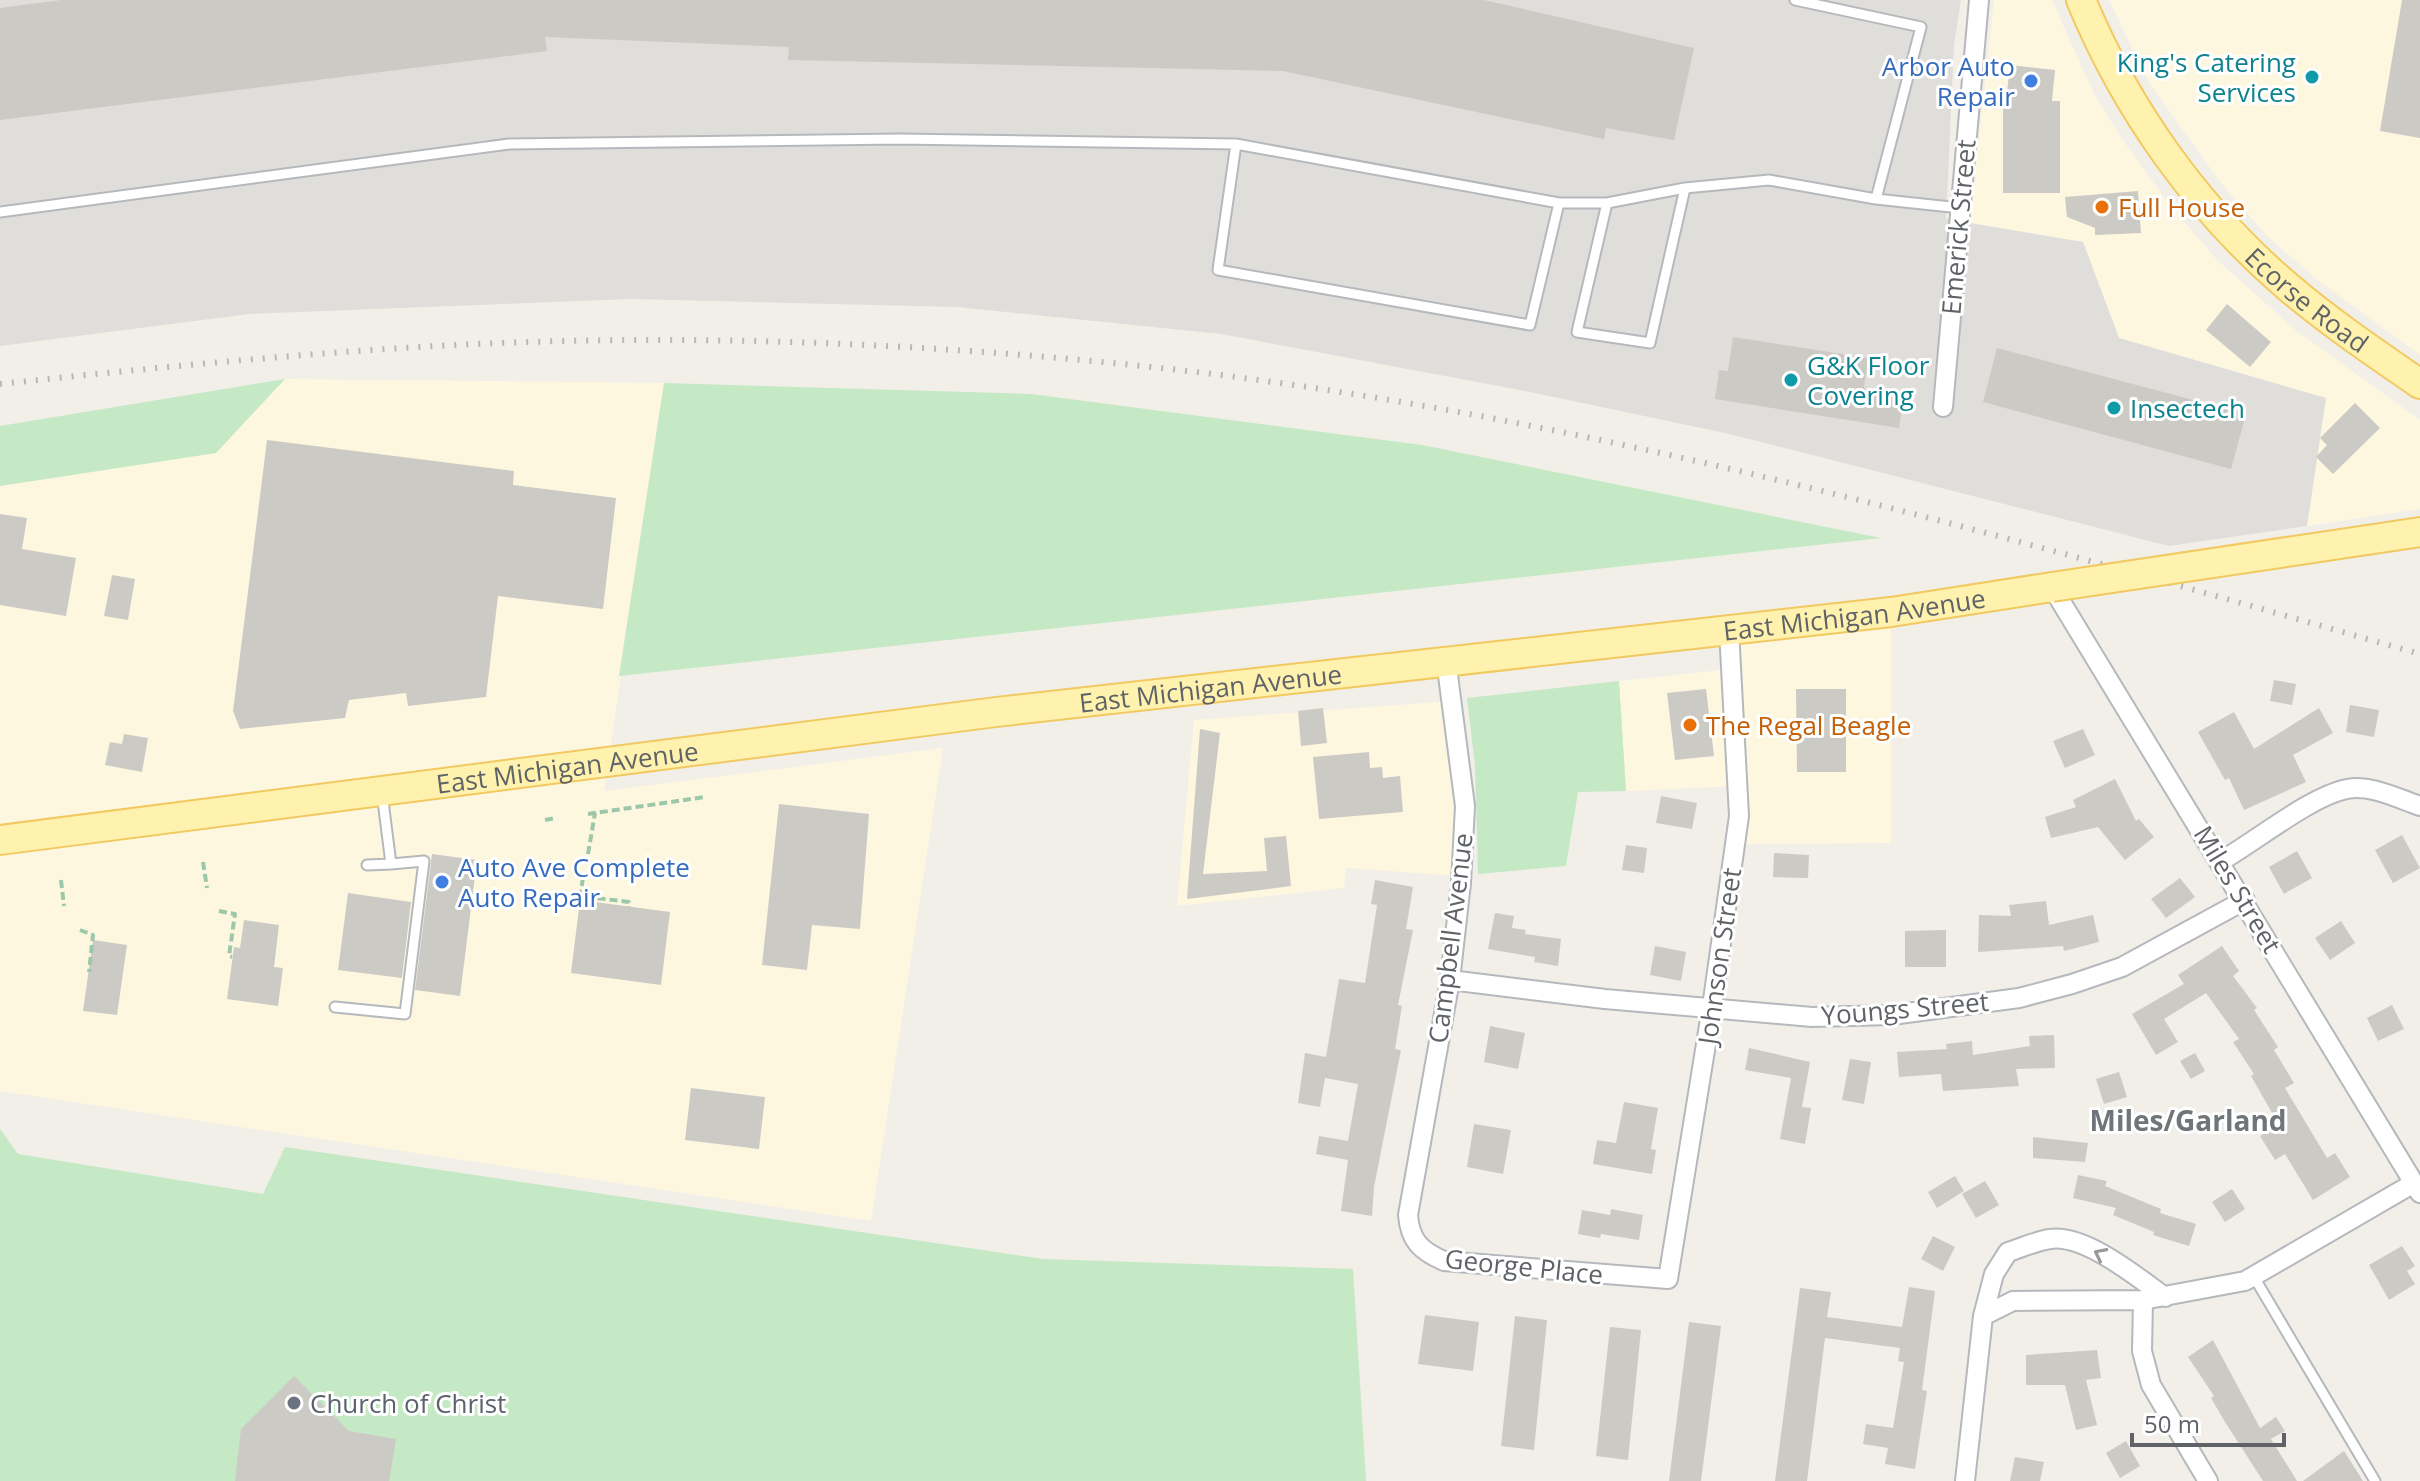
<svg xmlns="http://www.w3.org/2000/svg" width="2420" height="1481" font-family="'Open Sans',sans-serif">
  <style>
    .commercial { fill: #fef7e0 }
    .industrial { fill: #e0deda }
    .green { fill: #c5e8c5 }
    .building { fill: #cccac5 }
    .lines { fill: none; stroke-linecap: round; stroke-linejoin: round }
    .service-casing { stroke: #b5b8bc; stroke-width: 13 }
    .minor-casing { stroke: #b5b8bc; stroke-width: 22 }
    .primary-casing { stroke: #f2c960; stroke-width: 32 }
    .path { stroke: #9cc7a9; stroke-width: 4; stroke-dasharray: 8 4; stroke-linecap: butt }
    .service { stroke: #fff; stroke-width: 9 }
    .minor { stroke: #fff; stroke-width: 18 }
    .primary { stroke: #fff2af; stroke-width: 28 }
    .rail { stroke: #b6b7b8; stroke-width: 6; stroke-dasharray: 2 10; stroke-linecap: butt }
    .primary-bridge-casing { stroke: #f2c960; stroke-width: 32; stroke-linecap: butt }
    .primary-bridge { stroke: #fff2af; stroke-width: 28 }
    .oneway { stroke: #979a9d }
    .culture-dot { fill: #0f9aa8; stroke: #fff; stroke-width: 3 }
    .shop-dot { fill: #3f7fe0; stroke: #fff; stroke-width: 3 }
    .food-dot { fill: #e8710a; stroke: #fff; stroke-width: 3 }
    .worship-dot { fill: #6b7280; stroke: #fff; stroke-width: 3 }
    .labels { text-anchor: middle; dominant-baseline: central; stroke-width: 6; stroke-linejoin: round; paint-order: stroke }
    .culture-label { font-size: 26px; fill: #0d838f; stroke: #fff; text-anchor: start }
    .shop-label { font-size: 26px; fill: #366cbe; stroke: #fff; text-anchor: end }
    .food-label { font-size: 26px; fill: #c56008; stroke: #fff; text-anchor: start }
    .street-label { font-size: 26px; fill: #5f6368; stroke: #fff }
    .worship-label { font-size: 26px; fill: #5b616d; stroke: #fff; text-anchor: start }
    .neighbourhood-label { font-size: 28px; font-weight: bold; fill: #70757a; stroke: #fff }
  </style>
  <rect width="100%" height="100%" fill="#f1efe8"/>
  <path class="commercial" d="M1994 0H2052L2094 94 2120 136 2168 203 2217 260 2294 329 2420 420V509L2307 526 2326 398 2119 338 2083 242 1970 223Z
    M2109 0H2420V355L2319 281 2269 238 2221 183 2150 84Z
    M285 379 664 383 604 791 943 748 871 1221 0 1091V486L216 453Z
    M1891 614V843L1735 844 1739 786 1626 791 1619 681 1732 669 1729 630Z
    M1451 701 1461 876 1346 868 1344 888 1177 906 1194 720Z"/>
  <path class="industrial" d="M0 0H1961L1954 45 1946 219 2083 242 2119 338 2326 398 2307 526 2169 546 1730 434 1525 391 1221 334 957 307 631 299 249 314 0 346Z"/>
  <path class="green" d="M285 379 216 453 0 486V426Z
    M664 383 1031 394 1422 445 1881 538 619 676Z
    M1619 681 1626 791 1578 792 1566 866 1478 874 1475 765 1467 698Z
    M0 1129 18 1154 263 1194 285 1147 1043 1259 1353 1269 1366 1481H0Z"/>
  <path class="building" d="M61 0H1484L1694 48 1674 140 1606 128 1604 139 1283 71 788 60 789 47 545 37 547 51 0 120V8Z
    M2402 0H2420V138L2380 131Z
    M2010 65 2055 70 2052 101H2060V193H2003V101H2006Z
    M2138 191 2141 233 2095 235V228L2067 217 2065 197Z
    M2227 304 2271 342 2250 367 2206 330Z
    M1733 337 1868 358 1864 388 1904 394 1899 428 1715 399 1719 370 1728 371Z
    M1997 348 2246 414 2231 469 1983 402Z
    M2355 403 2380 428 2333 474 2316 457 2327 445 2320 438Z
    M267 440 514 471 513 485 616 498 603 609 498 596 486 697 408 706 406 693 349 700 345 718 240 729 233 711Z
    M0 514 27 518 22 549 76 558 66 616 0 605Z
    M112 575 135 579 128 620 104 616Z
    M2274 680 2296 684 2292 705 2270 701Z
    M1706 689 1714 756 1675 760 1667 693Z
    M1796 689H1846V772H1797Z
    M2350 705 2379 710 2374 737 2346 732Z
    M1323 708 1327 743 1301 746 1298 711Z
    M2319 708 2333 733 2293 755 2306 782 2244 810 2229 778 2225 780 2198 732 2234 712 2254 749Z
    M1200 729 1220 733 1203 874 1267 871 1264 838 1286 836 1291 886 1187 899Z
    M2083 729 2095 755 2065 768 2053 741Z
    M124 734 148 738 142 772 105 765 110 742 122 744Z
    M1369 752 1370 768 1382 767 1383 778 1400 776 1403 812 1319 819 1313 757Z
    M2115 779 2136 821 2139 819 2154 837 2125 860 2098 827 2051 838 2045 817 2076 807 2073 800Z
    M1661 796 1697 803 1692 829 1656 823Z
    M779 804 869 814 860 929 812 925 807 970 762 965Z
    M2402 835 2420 868 2393 883 2375 850Z
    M1626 845 1647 848 1644 873 1622 870Z
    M2297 851 2312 878 2284 894 2269 867Z
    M1774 853 1809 855 1808 878 1773 877Z
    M432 854 477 860 460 996 415 990Z
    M2180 878 2195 897 2166 918 2151 899Z
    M1375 880 1413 887 1406 929 1413 930 1398 1005 1402 1006 1395 1049 1401 1050 1374 1187 1372 1216 1341 1211 1348 1160 1316 1154 1319 1136 1348 1141 1358 1084 1325 1078 1320 1107 1298 1103 1305 1053 1326 1057 1339 979 1365 983 1377 905 1371 904Z
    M348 893 411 902 402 978 338 970Z
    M580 900 670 912 661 985 571 973Z
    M2046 901 2049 925 2093 915 2099 942 2064 951 2063 946 1978 952 1979 915 2011 916 2009 905Z
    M1495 913 1514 916 1512 928 1526 930 1525 934 1561 939 1558 966 1534 962 1535 957 1488 949Z
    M244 920 279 925 274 967 283 968 278 1006 227 999 234 947 240 948Z
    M2341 921 2355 943 2330 960 2315 938Z
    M1946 930V967H1905V931Z
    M93 940 127 945 117 1015 83 1011Z
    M1655 946 1686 952 1681 981 1650 975Z
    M2222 946 2239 971 2233 976 2257 1008 2254 1010 2278 1047 2274 1050 2294 1083 2285 1088 2327 1158 2335 1153 2350 1177 2313 1200 2285 1154 2275 1160 2260 1136 2279 1125 2251 1076 2254 1074 2233 1042 2239 1039 2206 993 2164 1019 2178 1042 2156 1055 2132 1014 2184 984 2178 975Z
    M2392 1005 2404 1029 2378 1041 2367 1018Z
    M1490 1026 1525 1033 1518 1069 1484 1062Z
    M2054 1035 2055 1068 2016 1069 2019 1086 1943 1091 1941 1074 1899 1077 1897 1052 1947 1049 1946 1044 1972 1041 1973 1055 2030 1046 2029 1036Z
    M1749 1048 1810 1062 1802 1107 1811 1108 1805 1144 1780 1139 1791 1078 1745 1070Z
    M2195 1053 2205 1071 2191 1079 2180 1061Z
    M1850 1059 1871 1062 1864 1104 1842 1100Z
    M2119 1072 2127 1097 2104 1104 2096 1079Z
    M691 1088 765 1097 759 1149 685 1140Z
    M1624 1102 1658 1108 1651 1149 1656 1150 1652 1174 1593 1164 1597 1140 1616 1143Z
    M1474 1124 1511 1130 1503 1174 1467 1167Z
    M2033 1137 2088 1143 2085 1162 2033 1158Z
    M2078 1175 2107 1181 2105 1186 2161 1209 2160 1213 2196 1224 2189 1246 2153 1235 2154 1232 2113 1215 2116 1208 2073 1198Z
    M1955 1176 1964 1191 1937 1208 1928 1192Z
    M1985 1181 1999 1205 1976 1218 1962 1194Z
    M2232 1189 2245 1209 2225 1222 2212 1202Z
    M1611 1209 1643 1215 1639 1240 1601 1234 1600 1238 1578 1234 1582 1210 1610 1215Z
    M1933 1236 1955 1247 1943 1271 1921 1259Z
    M2402 1246 2415 1266 2407 1271 2415 1284 2389 1300 2369 1265Z
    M1909 1287 1935 1291 1922 1390 1927 1391 1915 1469 1885 1464 1888 1448 1863 1444 1866 1424 1893 1428 1904 1362 1898 1361 1900 1348 1825 1338 1807 1481H1775L1800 1288 1831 1292 1827 1317 1902 1327Z
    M1425 1315 1479 1322 1473 1371 1418 1364Z
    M1515 1316 1547 1320 1534 1450 1501 1446Z
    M1689 1322 1721 1326 1701 1481H1669Z
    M1610 1327 1641 1330 1628 1460 1596 1456Z
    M2213 1340 2260 1428 2276 1417 2285 1431 2271 1439 2297 1481H2263L2225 1422 2211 1398 2214 1396 2188 1357Z
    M2097 1350 2101 1378 2086 1380 2097 1425 2076 1430 2065 1385H2026V1355Z
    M294 1376 349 1431 396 1439 389 1481H235L241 1429Z
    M2126 1441 2140 1466 2120 1478 2106 1453Z
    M2344 1451 2363 1481H2303Z
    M2015 1457 2044 1462 2040 1481H2010Z"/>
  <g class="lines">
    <defs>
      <path id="service" d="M1795 0 1921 27 1876 199
        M1236 144 1218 270 1530 325 1559 203
        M1607 203 1577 332 1650 343 1685 188
        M0 212 509 144 900 139 1236 144 1559 203H1607L1685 188 1769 180 1876 199 1960 208
        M367 865 391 864
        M335 1007 405 1014 424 861 391 864 382 793
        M2254 1277 2375 1481"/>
      <path id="minor" d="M1943 407 1979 0
        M2052 587 2420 1193
        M1446 660 1465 806 1461 883 1450 980 1408 1215C1410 1241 1421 1251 1444 1261L1668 1279 1712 1007 1739 816 1729 630
        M2221 861C2256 841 2311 796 2347 789 2370 784 2399 799 2420 806
        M1450 980 1605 999 1812 1017 1892 1015 2019 998 2072 984 2122 967 2245 900
        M2143 1300 2142 1351 2151 1385 2208 1481
        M1983 1316 1994 1274 2008 1252C2021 1248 2036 1241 2050 1239 2085 1234 2137 1277 2165 1297
        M1965 1481 1983 1316 2013 1301 2143 1300 2245 1281 2414 1183"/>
      <g id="primary">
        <path id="s1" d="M2081 0C2126 109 2197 209 2287 286 2329 322 2375 353 2420 384"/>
        <path d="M2367 540 2420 532"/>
        <path id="s2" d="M0 840 996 712 1891 612 2052 587"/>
      </g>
    </defs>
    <use href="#service" class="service-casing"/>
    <use href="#minor" class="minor-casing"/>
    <use href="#primary" class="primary-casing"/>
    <path class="path" d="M588 814 705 797
      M545 820 555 818
      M588 854 595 813
      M203 862 207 888
      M583 878 580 896 629 902V907
      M61 880 64 906
      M219 911 235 914 229 956 232 957
      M80 930 93 935 89 972"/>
    <use href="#service" class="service"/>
    <use href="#minor" class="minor"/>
    <use href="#primary" class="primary"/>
    <path class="rail" d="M0 384C151 368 303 353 455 345 692 333 934 343 1170 369 1595 417 2010 537 2420 654"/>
    <defs>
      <path id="primary-bridge" d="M2052 587 2367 540"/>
    </defs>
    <use href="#primary-bridge" class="primary-bridge-casing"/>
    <use href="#primary-bridge" class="primary-bridge"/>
  </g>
  <defs><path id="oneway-chevron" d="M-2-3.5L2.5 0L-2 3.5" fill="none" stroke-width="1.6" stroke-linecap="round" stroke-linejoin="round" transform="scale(2)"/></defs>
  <use class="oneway" href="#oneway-chevron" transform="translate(2100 1254) rotate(-153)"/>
  <g class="culture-dot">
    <circle cx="2312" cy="77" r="8"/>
    <circle cx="1791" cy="380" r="8"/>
    <circle cx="2114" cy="408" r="8"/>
  </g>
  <g class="shop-dot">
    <circle cx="2031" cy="81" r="8"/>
    <circle cx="442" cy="882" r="8"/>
  </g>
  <g class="food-dot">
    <circle cx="2102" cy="207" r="8"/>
    <circle cx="1690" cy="725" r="8"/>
  </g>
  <circle class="worship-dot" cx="294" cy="1403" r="8"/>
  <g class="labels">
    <g class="culture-label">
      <text x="2296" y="62" text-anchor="end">King's Catering<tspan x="2296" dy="30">Services</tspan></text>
      <text x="1807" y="365">G&amp;K Floor<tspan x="1807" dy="30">Covering</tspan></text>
      <text x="2130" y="408">Insectech</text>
    </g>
    <g class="shop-label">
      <text x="2015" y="66">Arbor Auto<tspan x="2015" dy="30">Repair</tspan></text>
      <text x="458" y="867" text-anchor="start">Auto Ave Complete<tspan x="458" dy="30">Auto Repair</tspan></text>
    </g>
    <g class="food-label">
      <text x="2118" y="207">Full House</text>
      <text x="1706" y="725">The Regal Beagle</text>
    </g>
    <g class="street-label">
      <text transform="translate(1958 227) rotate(-85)">Emerick Street</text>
      <text stroke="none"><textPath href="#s1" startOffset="380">Ecorse Road</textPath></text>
      <text stroke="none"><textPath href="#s2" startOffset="1868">East Michigan Avenue</textPath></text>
      <text stroke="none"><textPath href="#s2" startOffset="1220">East Michigan Avenue</textPath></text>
      <text stroke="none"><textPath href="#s2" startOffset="572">East Michigan Avenue</textPath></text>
      <text transform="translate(2238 889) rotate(59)">Miles Street</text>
      <text transform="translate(1450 938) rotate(-83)">Campbell Avenue</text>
      <text transform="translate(1719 956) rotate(-82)">Johnson Street</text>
      <text transform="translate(1905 1008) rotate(-5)">Youngs Street</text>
      <text transform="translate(1524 1266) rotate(6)">George Place</text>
    </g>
    <g class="worship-label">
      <text x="310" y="1403">Church of Christ</text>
    </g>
    <g class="neighbourhood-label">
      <text x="2188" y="1120">Miles/Garland</text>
    </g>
  </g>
  <path d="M2132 1433v12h152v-12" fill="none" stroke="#5f6368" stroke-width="4"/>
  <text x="2144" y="1433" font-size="24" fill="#5f6368" stroke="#ffffff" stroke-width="6" paint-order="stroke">50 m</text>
</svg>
